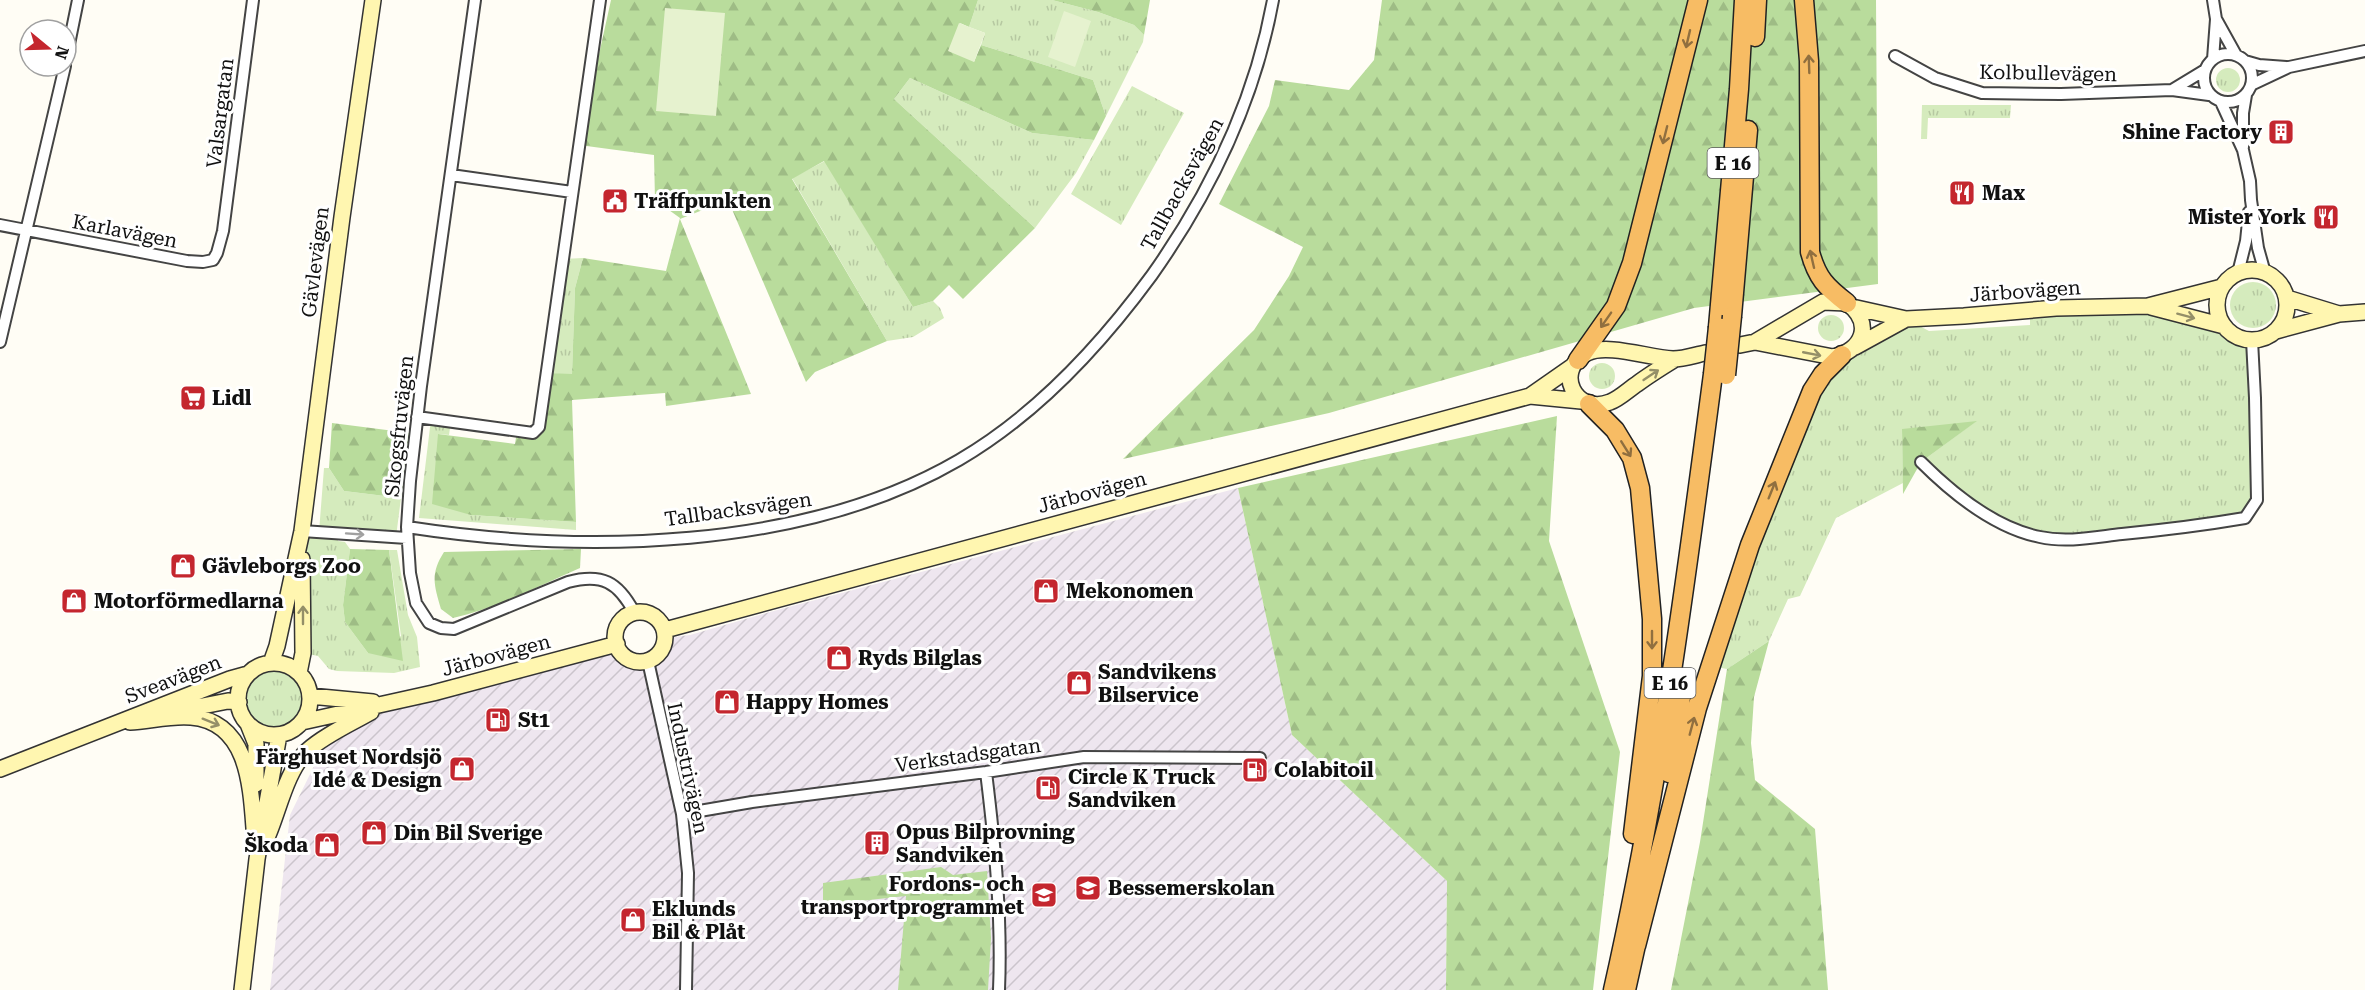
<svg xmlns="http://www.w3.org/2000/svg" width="2365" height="990" font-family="'Roboto Serif',serif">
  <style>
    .industrial { fill: url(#industrial-furrows) }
    .grass { fill: url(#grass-tufts) }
    .forest { fill: url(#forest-firs) }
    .pitch { fill: #e6f2cf }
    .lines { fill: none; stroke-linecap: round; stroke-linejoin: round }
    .minor-casing { stroke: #444; stroke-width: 14 }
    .secondary-casing { stroke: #333; stroke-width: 18 }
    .trunk-casing { stroke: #222; stroke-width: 21 }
    .minor { stroke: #fff; stroke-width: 10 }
    .secondary { stroke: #fff6b0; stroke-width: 15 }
    .trunk { stroke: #f7bc64; stroke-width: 18 }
    .trunk-bridge-casing { stroke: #222; stroke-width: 21; stroke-linecap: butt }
    .trunk-bridge { stroke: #f7bc64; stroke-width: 18 }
    .oneway { stroke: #906f3f }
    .oneway2 { stroke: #948f68 }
    .oneway3 { stroke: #a0a0a0 }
    .labels { text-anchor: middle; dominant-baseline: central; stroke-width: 6; stroke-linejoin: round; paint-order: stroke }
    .shield { fill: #fff; stroke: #585858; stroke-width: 1.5 }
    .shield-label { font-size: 18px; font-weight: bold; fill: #111 }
    .street-label { font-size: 20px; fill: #111; stroke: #fff }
    .poi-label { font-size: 20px; font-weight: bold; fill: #111; stroke: #fff; text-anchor: start }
  </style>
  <defs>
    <pattern id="industrial-furrows" width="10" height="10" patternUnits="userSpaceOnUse" patternTransform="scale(1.5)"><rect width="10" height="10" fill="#eee6ef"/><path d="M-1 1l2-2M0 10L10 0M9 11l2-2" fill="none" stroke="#cbc4cc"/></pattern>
    <pattern id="grass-tufts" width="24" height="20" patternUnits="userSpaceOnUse" patternTransform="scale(1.5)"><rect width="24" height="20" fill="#d5ebbd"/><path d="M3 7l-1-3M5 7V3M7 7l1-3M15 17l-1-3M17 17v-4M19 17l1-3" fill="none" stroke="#b6c8a1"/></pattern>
    <pattern id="forest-firs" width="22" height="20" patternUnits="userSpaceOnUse" patternTransform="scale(1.5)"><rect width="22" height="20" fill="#b9dc9c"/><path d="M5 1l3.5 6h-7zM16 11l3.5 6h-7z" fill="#9ebc85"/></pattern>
  </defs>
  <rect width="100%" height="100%" fill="#fffdf5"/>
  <path class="industrial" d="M1238 488 1292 735 1447 881 1446 990H270L290 815 315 764 314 758 308 751 385 703 619 651 629 659 640 662 657 656 661 651 666 638 690 635 770 612Z"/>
  <path class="grass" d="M978 0H1052L1098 12 1134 25 1144 35 1143 42 1106 116 1093 80 981 45 985 33 969 27Z
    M2216 80a12 12 0 1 1 24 0a12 12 0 1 1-24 0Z
    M910 78 1032 133 1094 140 1076 173 1035 228 894 99Z
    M1132 86 1184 113 1121 225 1071 194Z
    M1922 105H2011L2010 118H1928L1927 139H1921Z
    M825 161 913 307 933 301 940 308 944 318 913 337 887 341 792 178Z
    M583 258 575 288 572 375 547 373 563 259Z
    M2230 305a23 23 0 1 1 46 0a23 23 0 1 1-46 0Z
    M2148 306 2224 326C2233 335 2240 338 2252 340L2257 500 2245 518 2056 539 1984 514 1921 462 1975 422 1902 430 1903 483 1836 518 1800 596 1788 599 1769 641 1727 669 1711 666 1823 374 1906 319 1929 331 2030 325V310Z
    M1818 328a13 13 0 1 1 26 0a13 13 0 1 1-26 0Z
    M1589 376a13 13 0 1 1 26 0a13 13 0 1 1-26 0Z
    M431 419 451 421 449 435 439 434 471 515 576 522V530L419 518Z
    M324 468H329L344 491 401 498 396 537 339 534 338 541 345 542 350 549 343 605 345 622 368 653 401 636 389 550H397L408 615 417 637 420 667 394 673 337 671 329 669 318 656 303 653 302 531 319 532Z
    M238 699a36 36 0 1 1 72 0a36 36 0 1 1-72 0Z"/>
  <path class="forest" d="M611 0H978L969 27 960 23 974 62 981 45 1093 80 1106 116 1094 140 1032 133 910 78 894 99 1035 228 963 299 949 285 933 301 913 307 824 161 792 179 887 341 815 372 806 382 728 200 680 219 751 394 666 406 665 393 572 400 576 522 471 515 432 504 438 434 515 444 517 431 533 433 547 373 572 374 575 288 583 258 666 271 680 218 655 200 654 155 579 145Z
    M1052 0H1150L1144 35 1134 25 1098 12Z
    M1382 0H1876L1878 284 1694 308 1329 413 1123 459 1254 330 1289 276 1303 247 1219 204 1269 106 1275 80 1349 90 1374 60Z
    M1557 416 1549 541 1620 752 1593 990H1446L1447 881 1292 735 1238 488Z
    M1977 421 1921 462 1903 494 1902 429Z
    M332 423 410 433 401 498 344 491 329 468Z
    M350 549 389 550 403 661 368 653 345 622 343 605Z
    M581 549 580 568C538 586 498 608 453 618L441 609C434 585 430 574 444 552Z
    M1769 641 1754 697 1751 743 1755 780 1815 829 1828 990H1671L1700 842 1727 669Z
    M941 867 953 875 987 871 991 938 988 990H898L906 896 823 905V883Z"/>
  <path class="pitch" d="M665 8 725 13 716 116 656 111Z
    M1064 11 1091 21 1075 67 1048 57Z
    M959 23 985 33 974 62 948 51Z"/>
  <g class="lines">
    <defs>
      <path id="minor" d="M475 0 421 386 410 481 407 527 410 573 416 603 429 623 441 628 454 629 568 582C602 573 618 582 634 612
        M2213 0 2216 19 2213 59
        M2216 19 2236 55
        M2204 78a24 24 0 1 1 48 0a24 24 0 1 1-48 0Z
        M1895 56 1935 78 1982 93 2061 94 2172 90 2209 95
        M66 59 78 0
        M2245 61 2259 65 2286 67
        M2251 85 2289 67 2365 51
        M2172 90 2205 70
        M2221 102 2243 150 2250 181 2251 200 2258 248 2265 273
        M2243 147V113L2246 95
        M451 175 572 192
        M0 225 187 261 203 262 213 260 217 253 223 231 253 0
        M2238 273 2246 241 2249 212
        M0 342 65 66
        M417 417 533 433 539 427 600 0
        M1921 462C1952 493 1995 528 2040 537 2067 543 2095 537 2122 534 2163 530 2204 525 2245 518L2257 500 2255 398 2252 340
        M407 527C582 554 803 551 959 460 1036 415 1100 346 1152 275 1210 193 1255 99 1273 0
        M302 531 407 538
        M648 661 682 814 688 873 686 990
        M986 772C995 845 1002 917 999 990
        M682 814 752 802 986 772 1084 757 1260 758"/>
      <path id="secondary" d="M2217 305a35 35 0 1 1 70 0a35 35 0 1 1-70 0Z
        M2287 298 2339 314
        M1852 307 1906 319 1964 316 2056 308 2148 306 2222 287
        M2151 307 2224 326
        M2276 331 2339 314 2365 312
        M1740 345 1755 342 1823 302 1847 303C1874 323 1863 351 1833 357L1755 342
        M1855 347 1906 319
        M1675 359C1662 367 1649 375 1637 384 1628 390 1619 399 1610 402 1575 416 1553 370 1587 353 1608 343 1649 358 1673 359 1684 359 1695 355 1705 353
        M1530 396 1581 401
        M615 637a25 25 0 1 1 50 0a25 25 0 1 1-50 0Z
        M665 630 1530 396 1573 366
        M271 663 277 646 302 531 342 217 373 0
        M238 699a36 36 0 1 1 72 0a36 36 0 1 1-72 0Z
        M299 673 303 653 302 559
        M310 696 373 702
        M177 711 228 701 239 702
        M130 722C149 721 172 715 191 717 252 722 251 794 255 841
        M302 722 433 693 617 644
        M248 724 256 744V784
        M0 769 230 679 248 674
        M268 835C279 809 287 770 307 751 325 735 350 724 371 712
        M242 990 257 859 279 735"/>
      <path id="trunk" d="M1804 0 1809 61 1810 252C1817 278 1826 287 1847 303
        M1755 37 1757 0
        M1732 316 1748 130
        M1718 327 1739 89 1744 0
        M1578 360 1616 306 1632 263 1698 0
        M1589 404 1615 430 1632 458 1640 488 1652 619V676L1633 834
        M1669 773 1682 691
        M1636 946 1697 708 1750 545 1812 391 1823 374 1842 355
        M1613 990C1659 787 1686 580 1713 374
        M1626 990 1638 936"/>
    </defs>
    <use href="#minor" class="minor-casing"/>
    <use href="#secondary" class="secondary-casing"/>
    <use href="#trunk" class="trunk-casing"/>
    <use href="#minor" class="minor"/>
    <use href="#secondary" class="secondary"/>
    <use href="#trunk" class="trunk"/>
    <defs>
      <path id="trunk-bridge" d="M1713 374 1718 327
        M1726 375 1732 316"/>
    </defs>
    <use href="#trunk-bridge" class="trunk-bridge-casing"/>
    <use href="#trunk-bridge" class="trunk-bridge"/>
  </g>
  <defs><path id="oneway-shaft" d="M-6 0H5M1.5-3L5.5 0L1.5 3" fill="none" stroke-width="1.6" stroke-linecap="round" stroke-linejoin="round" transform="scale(1.5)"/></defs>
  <g class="oneway">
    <use href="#oneway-shaft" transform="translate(1688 39) rotate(103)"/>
    <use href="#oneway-shaft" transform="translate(1809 64) rotate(-92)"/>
    <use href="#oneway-shaft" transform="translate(1665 135) rotate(104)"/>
    <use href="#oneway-shaft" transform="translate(1812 259) rotate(-103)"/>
    <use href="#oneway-shaft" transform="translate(1606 320) rotate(125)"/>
    <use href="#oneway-shaft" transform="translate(1626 449) rotate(58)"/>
    <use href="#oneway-shaft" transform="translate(1772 490) rotate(-68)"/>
    <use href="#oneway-shaft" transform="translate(1652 640) rotate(90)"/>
    <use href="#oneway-shaft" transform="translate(1692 726) rotate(-75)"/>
  </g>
  <g class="oneway2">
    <use href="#oneway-shaft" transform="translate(2186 316) rotate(15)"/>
    <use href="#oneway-shaft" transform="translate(1812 354) rotate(11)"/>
    <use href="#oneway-shaft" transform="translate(1651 375) rotate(-34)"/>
    <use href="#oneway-shaft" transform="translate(303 615) rotate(-90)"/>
    <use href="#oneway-shaft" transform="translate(211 722) rotate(22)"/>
  </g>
  <use class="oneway3" href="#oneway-shaft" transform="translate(355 534) rotate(4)"/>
  <defs>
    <symbol id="building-square" viewBox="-11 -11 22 22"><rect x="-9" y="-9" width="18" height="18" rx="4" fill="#c4262e" stroke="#fff"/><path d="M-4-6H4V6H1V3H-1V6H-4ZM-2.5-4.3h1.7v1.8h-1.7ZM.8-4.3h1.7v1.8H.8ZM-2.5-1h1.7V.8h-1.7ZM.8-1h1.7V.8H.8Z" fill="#fff"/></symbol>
    <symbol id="restaurant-square" viewBox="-11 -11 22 22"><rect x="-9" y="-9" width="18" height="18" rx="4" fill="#c4262e" stroke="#fff"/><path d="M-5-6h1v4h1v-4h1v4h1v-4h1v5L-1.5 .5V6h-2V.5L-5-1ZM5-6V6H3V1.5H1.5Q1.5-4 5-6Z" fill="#fff"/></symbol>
    <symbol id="civic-square" viewBox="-11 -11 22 22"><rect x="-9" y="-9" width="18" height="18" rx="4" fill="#c4262e" stroke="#fff"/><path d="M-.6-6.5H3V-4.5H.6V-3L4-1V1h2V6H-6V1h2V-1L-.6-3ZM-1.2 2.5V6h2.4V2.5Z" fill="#fff"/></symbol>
    <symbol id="supermarket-square" viewBox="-11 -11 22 22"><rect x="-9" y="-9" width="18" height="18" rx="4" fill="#c4262e" stroke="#fff"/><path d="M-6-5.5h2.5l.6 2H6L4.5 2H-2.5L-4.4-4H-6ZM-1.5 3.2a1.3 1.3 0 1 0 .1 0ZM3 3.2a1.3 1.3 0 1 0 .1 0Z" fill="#fff"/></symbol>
    <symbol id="shop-square" viewBox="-11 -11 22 22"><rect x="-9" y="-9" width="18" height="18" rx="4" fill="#c4262e" stroke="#fff"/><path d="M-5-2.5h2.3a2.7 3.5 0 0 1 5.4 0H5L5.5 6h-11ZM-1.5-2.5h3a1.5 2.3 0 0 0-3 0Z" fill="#fff"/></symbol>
    <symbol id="fuel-square" viewBox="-11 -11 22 22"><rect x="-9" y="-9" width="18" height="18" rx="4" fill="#c4262e" stroke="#fff"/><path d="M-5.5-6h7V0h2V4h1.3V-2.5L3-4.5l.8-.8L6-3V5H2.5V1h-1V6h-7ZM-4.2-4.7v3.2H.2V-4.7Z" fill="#fff"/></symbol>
    <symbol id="school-square" viewBox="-11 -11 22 22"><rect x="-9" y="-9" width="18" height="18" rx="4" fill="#c4262e" stroke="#fff"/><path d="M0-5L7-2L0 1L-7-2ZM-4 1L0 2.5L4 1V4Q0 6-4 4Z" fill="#fff"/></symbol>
  </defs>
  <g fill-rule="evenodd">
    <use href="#building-square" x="2266" y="117" width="30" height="30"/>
    <use href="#restaurant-square" x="1947" y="178" width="30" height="30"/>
    <use href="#civic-square" x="600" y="186" width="30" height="30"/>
    <use href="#restaurant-square" x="2311" y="202" width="30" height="30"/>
    <use href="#supermarket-square" x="178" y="383" width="30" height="30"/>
    <use href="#shop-square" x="168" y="551" width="30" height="30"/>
    <use href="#shop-square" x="1031" y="576" width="30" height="30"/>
    <use href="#shop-square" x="59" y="586" width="30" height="30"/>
    <use href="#shop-square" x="824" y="643" width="30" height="30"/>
    <use href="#shop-square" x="1064" y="668" width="30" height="30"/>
    <use href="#shop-square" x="712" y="687" width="30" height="30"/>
    <use href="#fuel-square" x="483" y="705" width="30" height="30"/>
    <use href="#shop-square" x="447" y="754" width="30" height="30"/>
    <use href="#fuel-square" x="1240" y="755" width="30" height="30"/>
    <use href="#fuel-square" x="1033" y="773" width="30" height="30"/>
    <use href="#shop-square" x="359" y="818" width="30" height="30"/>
    <use href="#building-square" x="862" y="828" width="30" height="30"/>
    <use href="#shop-square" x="312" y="830" width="30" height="30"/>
    <use href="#school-square" x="1073" y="873" width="30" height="30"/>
    <use href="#school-square" x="1029" y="880" width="30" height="30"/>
    <use href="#shop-square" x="618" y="905" width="30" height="30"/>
  </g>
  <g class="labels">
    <g class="shield">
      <rect x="1707.5" y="148" width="51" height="30" rx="4.5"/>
      <rect x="1644.5" y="668" width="51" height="30" rx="4.5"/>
    </g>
    <g class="shield-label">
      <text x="1733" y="163">E 16</text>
      <text x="1670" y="683">E 16</text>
    </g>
    <g class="street-label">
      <text transform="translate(2048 73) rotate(1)">Kolbullevägen</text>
      <text transform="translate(220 113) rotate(-83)">Valsargatan</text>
      <text transform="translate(1182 184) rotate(-61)">Tallbacksvägen</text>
      <text transform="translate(125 231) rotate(11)">Karlavägen</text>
      <text transform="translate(315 262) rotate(-83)">Gävlevägen</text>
      <text transform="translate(2025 291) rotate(-4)">Järbovägen</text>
      <text transform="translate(399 426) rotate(-84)">Skogsfruvägen</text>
      <text transform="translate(1092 492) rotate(-15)">Järbovägen</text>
      <text transform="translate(738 509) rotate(-8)">Tallbacksvägen</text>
      <text transform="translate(496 655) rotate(-15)">Järbovägen</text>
      <text transform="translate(173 679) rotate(-21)">Sveavägen</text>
      <text transform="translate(968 755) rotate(-8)">Verkstadsgatan</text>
      <text transform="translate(688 768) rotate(78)">Industrivägen</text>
    </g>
    <g class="poi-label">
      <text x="2262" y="132" text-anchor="end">Shine Factory</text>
      <text x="1982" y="193">Max</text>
      <text x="634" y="201">Träffpunkten</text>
      <text x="2306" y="217" text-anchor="end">Mister York</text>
      <text x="212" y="398">Lidl</text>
      <text x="202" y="566">Gävleborgs Zoo</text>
      <text x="1066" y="591">Mekonomen</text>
      <text x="94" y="601">Motorförmedlarna</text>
      <text x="858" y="658">Ryds Bilglas</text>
      <text x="1098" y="672">Sandvikens<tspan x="1098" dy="23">Bilservice</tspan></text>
      <text x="746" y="702">Happy Homes</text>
      <text x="518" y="720">St1</text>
      <text x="442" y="757" text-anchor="end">Färghuset Nordsjö<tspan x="442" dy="23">Idé &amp; Design</tspan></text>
      <text x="1274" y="770">Colabitoil</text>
      <text x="1068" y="777">Circle K Truck<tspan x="1068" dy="23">Sandviken</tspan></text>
      <text x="896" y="832">Opus Bilprovning<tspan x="896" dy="23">Sandviken</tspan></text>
      <text x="394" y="833">Din Bil Sverige</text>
      <text x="308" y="845" text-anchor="end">Škoda</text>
      <text x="1024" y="884" text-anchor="end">Fordons- och<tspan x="1024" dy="23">transportprogrammet</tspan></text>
      <text x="1108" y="888">Bessemerskolan</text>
      <text x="652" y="909">Eklunds<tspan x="652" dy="23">Bil &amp; Plåt</tspan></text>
    </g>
  </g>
  <g transform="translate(48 48) rotate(109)"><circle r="28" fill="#ffffff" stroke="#a0a0a0" stroke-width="1.5"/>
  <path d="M0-4.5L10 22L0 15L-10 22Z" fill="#c4262e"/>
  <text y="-9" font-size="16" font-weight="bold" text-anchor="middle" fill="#111111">N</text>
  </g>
</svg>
